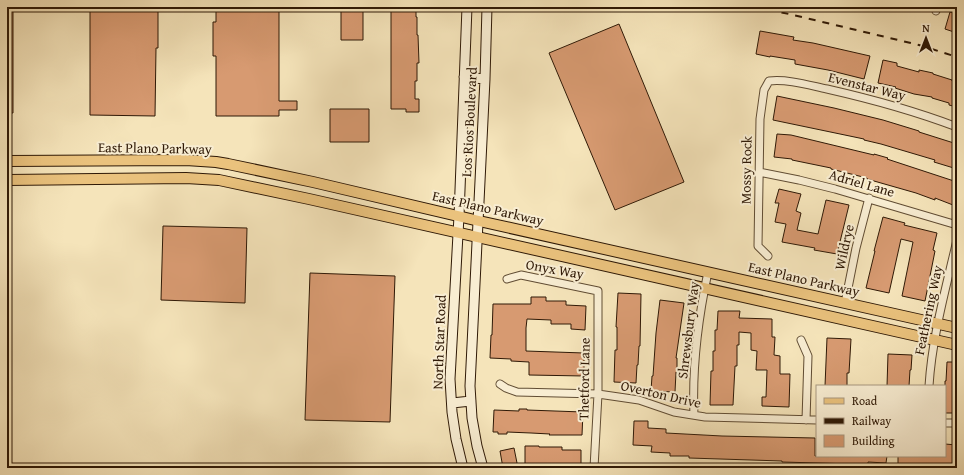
<svg xmlns="http://www.w3.org/2000/svg" width="964" height="475" font-family="'Gentium Book Plus',serif">
  <style>
    .building { fill: #d79a71; stroke: #2f1906 }
    .lines { fill: none; stroke-linecap: round; stroke-linejoin: round }
    .minor-casing { stroke: #604c33; stroke-width: 9 }
    .secondary-casing { stroke: #2f1906; stroke-width: 11 }
    .primary-casing { stroke: #2f1906; stroke-width: 12 }
    .minor { stroke: #f8edd2; stroke-width: 7 }
    .secondary { stroke: #f8edd2; stroke-width: 9 }
    .primary { stroke: #eac27d; stroke-width: 10 }
    .rail { stroke: #2f1906; stroke-width: 2; stroke-dasharray: 7 7; stroke-linecap: butt }
    .labels { text-anchor: middle; dominant-baseline: central; stroke-width: 4; stroke-linejoin: round; paint-order: stroke }
    .street-label { font-size: 14px; fill: #2f1906; stroke: #f8edd2 }
  </style>
  <rect width="100%" height="100%" fill="#f5e4ba"/>
  <filter id="stains"><feTurbulence type="fractalNoise" baseFrequency=".005" numOctaves="4"/><feColorMatrix values="0 0 0 0 .2 0 0 0 0 .09 0 0 0 0 .02 0 0 0 .5 -.17"/></filter>
  <radialGradient id="worn" r=".72"><stop offset=".6" stop-color="#630" stop-opacity="0"/><stop offset="1" stop-color="#630" stop-opacity=".3"/></radialGradient>
  <path class="building" d="M7 7H13V113H7Z
    M90 7H158V48H156L155 116 90 115Z
    M216 7H279V101H297V110H279V116H216V56H213V22H216Z
    M341 7H363V40H341Z
    M391 7H416V17H417V35H418L419 63H417V81H415V99H419V112H406V109H391Z
    M950 12 957 14V33L945 29Z
    M619 24 684 182 615 210 549 53Z
    M760 31 794 37 793 40 813 43 870 56 864 79 828 70 795 64V60L770 56V57L756 54Z
    M883 60 897 63V66L919 72V70L933 73V74L952 80V81L957 83V107L949 105V103L932 98V97L914 94 895 88 896 87 878 83Z
    M777 96 834 108 883 120 919 131V132L957 144V169L934 162 935 160 881 144 864 140V139L773 120Z
    M330 109H369V142H330Z
    M777 134 791 135 874 155V154L888 158 887 159 957 182V194L953 205 935 198V200L916 193 867 179V178L831 169V168L792 160V159L774 157Z
    M779 189 801 194 796 211 801 213 797 230 818 234 826 200 849 205 837 254 814 250 815 248 782 242 786 224 775 222 779 203H775Z
    M883 217 905 223 904 225 937 233 933 250 935 251 925 301 902 296 913 242 901 239 889 293 866 288 875 251H874Z
    M163 226 247 228 245 303 161 300Z
    M310 273 395 276 390 422 305 420Z
    M618 293 641 294 640 346H639L638 365H637L636 383 614 382 615 350H617V327H616Z
    M531 297H546V301H566V305L586 306 585 330 571 329V324H551V320L527 319 526 328V351L584 353V376L529 375V362L511 361V359L490 358 491 335H492L493 304H531Z
    M660 300 684 303 676 358H677V372H676L675 392 651 391 652 376H653L656 333Z
    M718 311H740L739 318 772 319V337H775L774 355 780 356V374H790L789 407 762 406V397H766L767 370H756L757 351 751 350V333L739 332V345H737V366H735L733 405H710L711 371H713V351H715V330H717Z
    M827 338 851 339 849 373H847V386H825Z
    M888 354 912 355 911 370H910L909 386H887Z
    M947 362H957V413H945V381H946Z
    M519 409H527V410L583 412 582 435H549L550 434 531 433 507 432V434H498V432H493L494 410 519 411Z
    M634 421H648V428L666 429V433L722 436 815 438V456H887L886 463 868 462V465L853 464 782 462V461L689 458V456H670V453L651 452 652 446 633 445Z
    M945 444 957 445V467L898 465V456H945Z
    M525 446H539V447H562V450H581V468H525Z
    M514 448 518 468H503L500 451Z"/>
  <g class="lines">
    <defs>
      <path id="minor" d="M936 11 937 7
        M759 172 799 180 835 189 957 225
        M768 256 758 246 760 119 764 90 769 81C788 79 808 85 827 89 871 99 915 111 957 127
        M507 279 521 275 598 291V394L594 468
        M845 303 856 248 869 198
        M801 340 808 356 806 420
        M500 384 506 388 517 392 598 394 639 400 674 412 705 417 817 420
        M929 386C932 337 946 288 957 240
        M694 415C692 367 698 319 708 272
        M945 423H957"/>
      <path id="secondary" d="M464 77 485 79
        M452 403 471 401
        M463 468 456 439 452 412 450 379 459 216 467 7
        M483 468 477 446 472 418 470 386 485 79 487 7"/>
      <path id="primary" d="M7 161 186 160 216 162 228 164 313 182 479 221 957 328
        M7 180 186 178 219 180 309 199 957 345"/>
    </defs>
    <use href="#minor" class="minor-casing"/>
    <use href="#secondary" class="secondary-casing"/>
    <use href="#primary" class="primary-casing"/>
    <use href="#minor" class="minor"/>
    <use href="#secondary" class="secondary"/>
    <use href="#primary" class="primary"/>
    <path class="rail" d="M754 7 789 14 919 45 957 57"/>
  </g>
  <g class="labels">
    <g class="street-label">
      <text transform="translate(867 86) rotate(14)">Evenstar Way</text>
      <text transform="translate(469 122) rotate(-87)">Los Rios Boulevard</text>
      <text transform="translate(155 148) rotate(1)">East Plano Parkway</text>
      <text transform="translate(746 170) rotate(-89)">Mossy Rock</text>
      <text transform="translate(862 183) rotate(16)">Adriel Lane</text>
      <text transform="translate(488 208) rotate(13)">East Plano Parkway</text>
      <text transform="translate(844 247) rotate(-77)">Wildrye</text>
      <text transform="translate(555 269) rotate(10)">Onyx Way</text>
      <text transform="translate(804 279) rotate(13)">East Plano Parkway</text>
      <text transform="translate(928 310) rotate(-78)">Feathering Way</text>
      <text transform="translate(688 330) rotate(-83)">Shrewsbury Way</text>
      <text transform="translate(439 342) rotate(-88)">North Star Road</text>
      <text transform="translate(584 379) rotate(-89)">Thetford Lane</text>
      <text transform="translate(661 394) rotate(13)">Overton Drive</text>
    </g>
  </g>
  <rect width="964" height="475" fill="none" stroke="#f5e4ba" stroke-width="24"/>
  <rect x="8" y="8" width="948" height="459" fill="none" stroke="#2f1906" stroke-width="2"/>
  <rect x="12" y="12" width="940" height="451" fill="none" stroke="#2f1906"/>
  <rect x="816" y="385" width="130" height="72" fill="#f8edd2" stroke="#a89880"/>
  <rect x="824" y="398" width="20" height="6" fill="#eac27d" stroke="#a89880"/>
  <text x="852" y="405" font-size="12" fill="#2f1906">Road</text>
  <rect x="824" y="418" width="20" height="6" fill="#2f1906" stroke="#a89880"/>
  <text x="852" y="425" font-size="12" fill="#2f1906">Railway</text>
  <rect x="824" y="435" width="20" height="12" fill="#d79a71" stroke="#a89880"/>
  <text x="852" y="445" font-size="12" fill="#2f1906">Building</text>
  <g transform="translate(926 38)" stroke="#f8edd2" stroke-width="3" paint-order="stroke">
  <path d="M0-3L7 15L0 10L-7 15Z" fill="#2f1906"/>
  <text y="-6" font-size="11" font-weight="bold" text-anchor="middle" fill="#2f1906">N</text>
  </g>
  <rect width="100%" height="100%" filter="url(#stains)"/>
  <rect width="100%" height="100%" fill="url(#worn)"/>
</svg>
